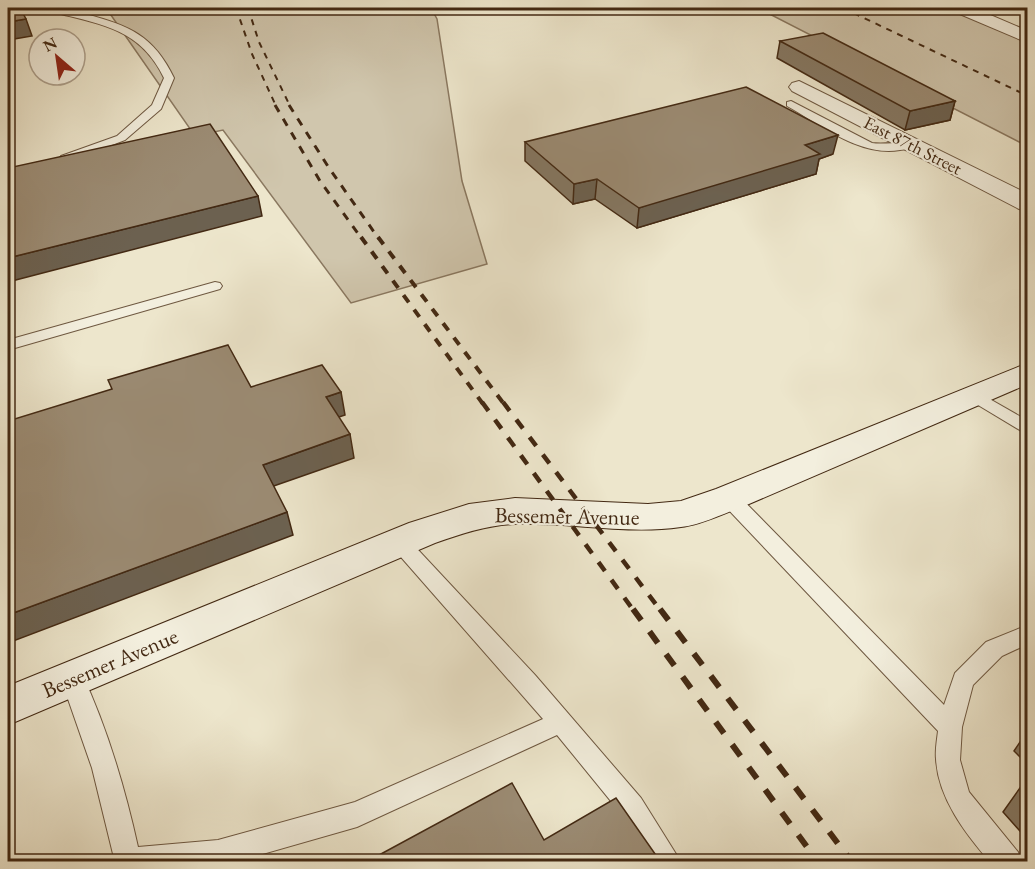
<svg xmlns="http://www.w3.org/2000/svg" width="1035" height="869" font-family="'EB Garamond',serif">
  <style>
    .green { fill: #d0c6ad; stroke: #8a7860; stroke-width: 1.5 }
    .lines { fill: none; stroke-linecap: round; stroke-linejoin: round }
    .lane-casing { stroke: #6e5841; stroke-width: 2 }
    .street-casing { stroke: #6e5841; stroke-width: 2 }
    .secondary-casing { stroke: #432913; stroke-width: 2 }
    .lane { fill: #f3efde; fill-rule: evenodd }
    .street { fill: #f3efde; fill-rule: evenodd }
    .secondary { fill: #f3efde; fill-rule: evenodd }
    .rail-far4 { stroke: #432913; stroke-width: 2; stroke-dasharray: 6 6; stroke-linecap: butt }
    .rail-far3 { stroke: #432913; stroke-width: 3; stroke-dasharray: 8 8; stroke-linecap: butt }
    .rail-far2 { stroke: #432913; stroke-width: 4; stroke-dasharray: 9 9; stroke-linecap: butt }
    .rail-far1 { stroke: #432913; stroke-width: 4.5; stroke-dasharray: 11 11; stroke-linecap: butt }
    .rail { stroke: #432913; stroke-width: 6; stroke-dasharray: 14 14; stroke-linecap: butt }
    .wall { fill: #857863; stroke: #432913; stroke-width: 1.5 }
    .shaded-wall { fill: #6c6150; stroke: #432913; stroke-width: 1.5 }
    .building { fill: #9b8b73; stroke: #432913; stroke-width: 1.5 }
    .labels { text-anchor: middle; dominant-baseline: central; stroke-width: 4.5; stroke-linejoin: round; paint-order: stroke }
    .far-street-label { font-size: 18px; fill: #432913; stroke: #f3efde }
    .street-label { font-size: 22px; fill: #432913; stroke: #f3efde }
  </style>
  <rect width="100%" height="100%" fill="#ede6cc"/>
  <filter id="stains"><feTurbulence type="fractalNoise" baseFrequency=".00333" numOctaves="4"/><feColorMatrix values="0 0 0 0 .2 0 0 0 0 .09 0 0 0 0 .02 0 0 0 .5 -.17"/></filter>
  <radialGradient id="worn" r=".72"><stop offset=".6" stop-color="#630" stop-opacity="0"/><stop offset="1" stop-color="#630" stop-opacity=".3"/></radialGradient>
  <path class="green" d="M106 8H431L437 19 462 181 487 264 351 303 223 130 195 136Z
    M758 8H961L1027 38V146Z"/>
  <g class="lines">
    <defs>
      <path id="lane" d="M53 8C63 7 75 12 85 14 129 25 154 36 174 78L161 109 125 140 65 163 59 159 61 156 117 136 152 105 164 78C141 30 104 25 57 13Z
        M791 101 872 143C885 145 911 140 918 145 913 149 907 149 900 150 860 157 821 125 787 106V102Z
        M215 282 220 283 222 286 220 289 8 350V340Z
        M974 390 1028 421V435L968 399 965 395 968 391Z
        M729 491 736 493 944 705 955 673 986 642 1028 625V644L1002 656 973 685 962 727 960 760 969 792 1018 852 1021 862H990C965 833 938 798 936 759 935 750 937 740 938 731L722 503 719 498 722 493Z
        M400 535 407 538 535 675 641 798 681 862H652L623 816 557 735 357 827 235 862H110L113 854 92 768 61 679 65 672 73 669 81 672C107 727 125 788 138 847L218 840 355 802 543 719 393 548 390 543 393 538Z"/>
      <path id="street" d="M953 8H974L1028 31V43L955 12Z
        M799 81 1028 194V211L1019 209 792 91 789 87 792 83Z"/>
      <path id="secondary" d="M1028 363V384L742 507C722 514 701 525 681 527 626 535 570 522 515 524 487 525 461 534 435 543L8 725V686L409 523 469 504 515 498 648 504 681 501 716 489Z"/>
    </defs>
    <use href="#lane" class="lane-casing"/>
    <use href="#street" class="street-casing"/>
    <use href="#secondary" class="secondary-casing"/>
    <use href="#lane" class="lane"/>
    <use href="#street" class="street"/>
    <use href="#secondary" class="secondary"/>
    <path class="rail-far4" d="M236 8 252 54 276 106
      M248 8 259 42 290 106
      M843 8 1028 96"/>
    <path class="rail-far3" d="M275 105 320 181 362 239
      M289 105 329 168 379 239"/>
    <path class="rail-far2" d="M361 237 483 404
      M378 237 504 404"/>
    <path class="rail-far1" d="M482 402 634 611
      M503 402 661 611"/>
    <path class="rail" d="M633 609 818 862
      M660 609 852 862"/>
  </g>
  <path class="wall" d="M780 41 955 101 950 120 905 130 777 58Z
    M525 142 833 154 819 159 816 174 637 228 595 199 573 204 525 161Z
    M1028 730V765L1014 751Z
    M1028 782V840L1003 812 1022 785Z"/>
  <path class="shaded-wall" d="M26 19 32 36 8 40V22Z
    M955 101 950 120 905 130 910 111Z
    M838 135 833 154 819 159 816 174 637 228 639 208 805 145Z
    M597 179 595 199 573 204 574 184Z
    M258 196 262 216 8 282V258Z
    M341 392 345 415 330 420 326 397Z
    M350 434 354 458 268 488 263 465Z
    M287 512 293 535 8 643V615Z"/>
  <path class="building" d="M8 8H20L26 19 8 22Z
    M823 33 955 101 910 111 780 41Z
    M746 87 838 135 805 145 820 154 639 208 597 179 574 184 525 142Z
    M210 124 258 196 8 258V168Z
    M228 345 251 387 322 365 341 392 326 397 350 434 263 465 287 512 8 615V421L112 389 108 380Z
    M1028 782V792L1022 785Z
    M512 783 544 840 616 798 660 861H368Z"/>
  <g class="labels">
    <g class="far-street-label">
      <text transform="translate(913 145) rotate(27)">East 87th Street</text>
    </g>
    <g class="street-label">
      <text transform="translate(567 516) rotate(1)">Bessemer Avenue</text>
      <text transform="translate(110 663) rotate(-23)">Bessemer Avenue</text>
    </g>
  </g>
  <rect width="1035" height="869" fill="none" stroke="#ede6cc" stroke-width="30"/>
  <rect x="9" y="9" width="1017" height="851" fill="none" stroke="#432913" stroke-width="3"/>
  <rect x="15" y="15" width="1005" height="839" fill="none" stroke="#432913" stroke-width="1.5"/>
  <g transform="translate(57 57) rotate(331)"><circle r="28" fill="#f3efde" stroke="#ada08d" stroke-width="1.5"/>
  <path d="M0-4.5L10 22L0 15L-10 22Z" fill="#8f2418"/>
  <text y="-9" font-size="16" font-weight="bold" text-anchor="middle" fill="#432913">N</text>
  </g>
  <rect width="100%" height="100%" filter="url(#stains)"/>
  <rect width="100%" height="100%" fill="url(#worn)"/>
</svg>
